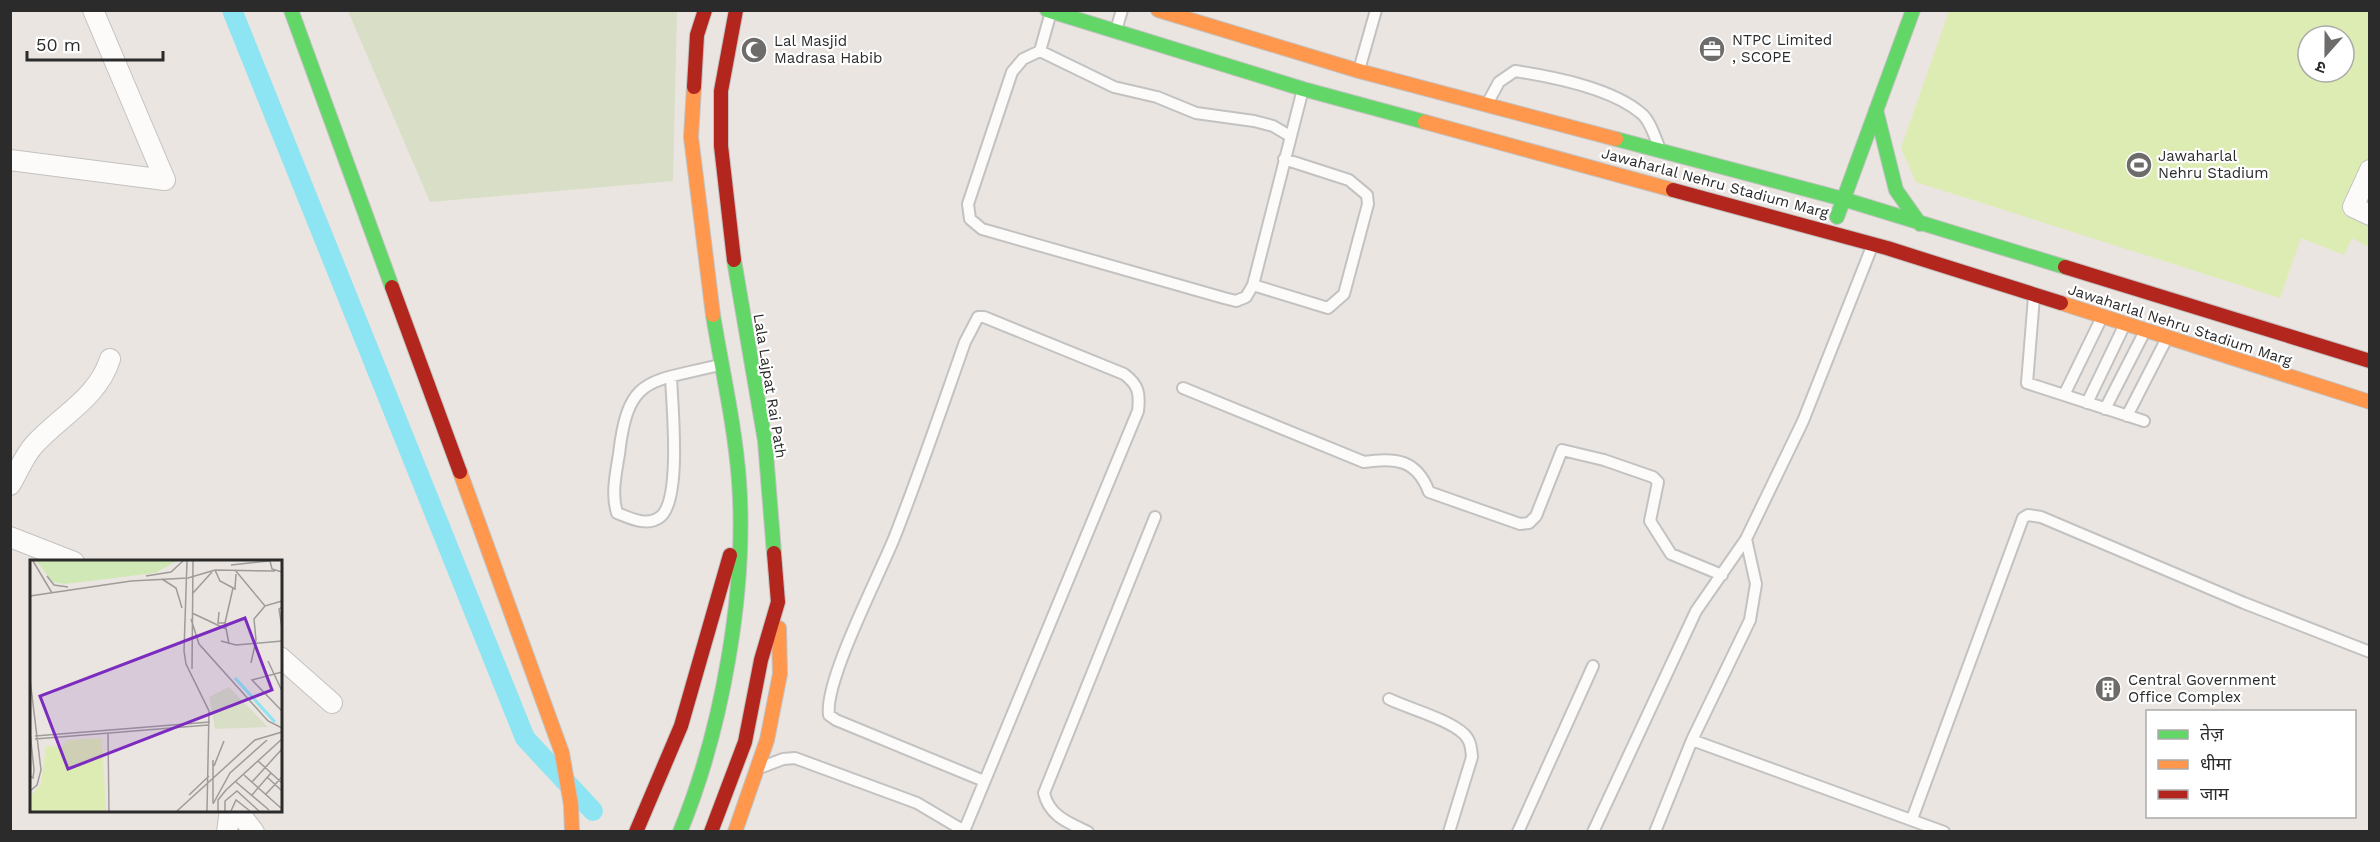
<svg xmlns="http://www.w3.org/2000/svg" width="2380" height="842" font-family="'Work Sans','Noto Sans Devanagari',sans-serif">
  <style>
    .cemetery { fill: #d8dfc6 }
    .pitch { fill: #ddecb3; fill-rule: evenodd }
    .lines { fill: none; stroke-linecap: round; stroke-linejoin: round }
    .canal { stroke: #8de4f2; stroke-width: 20 }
    .lane-casing { stroke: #c3c2c2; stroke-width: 14 }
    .street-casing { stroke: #c3c2c2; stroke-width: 22 }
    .fast-casing { stroke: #c3c2c2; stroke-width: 16 }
    .slow-casing { stroke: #c3c2c2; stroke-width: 16 }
    .jam-casing { stroke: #c3c2c2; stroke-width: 16 }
    .lane { stroke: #fcfbfa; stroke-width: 10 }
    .street { stroke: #fcfbfa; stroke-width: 20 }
    .fast { stroke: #63d668; stroke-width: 14 }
    .slow { stroke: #ff974d; stroke-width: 14 }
    .jam { stroke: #b3261e; stroke-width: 14 }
    .labels { text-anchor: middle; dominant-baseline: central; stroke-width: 4.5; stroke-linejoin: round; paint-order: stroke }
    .poi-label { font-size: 15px; fill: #2b2b2b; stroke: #fff; text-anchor: start }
    .street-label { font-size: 15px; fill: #2b2b2b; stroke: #fff }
    .inset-river { fill: none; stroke: #8de4f2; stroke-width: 3 }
    .inset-road { fill: none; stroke: #9e9b98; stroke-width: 1.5 }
    .view { fill: #7b2cbf; fill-opacity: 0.15; stroke: #7b2cbf; stroke-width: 3 }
    .inset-edge { fill: none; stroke: #2b2b2b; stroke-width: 3 }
  </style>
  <rect width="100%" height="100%" fill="#eae5e0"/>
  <path class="cemetery" d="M348 11H677L673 181 430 202Z"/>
  <path class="pitch" d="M1949 11H2369V247L2352 238 2344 255 2301 238 2280 298 1916 182 1901 148ZM2308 36H2344V72H2308Z"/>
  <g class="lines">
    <path class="canal" d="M232 10 525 738 593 811"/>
    <defs>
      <path id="lane" d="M1051 12 1040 51 1023 59 1012 72 968 204 970 219 982 229 1224 298 1236 301 1246 297 1253 285 1303 89
        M1116 30 1122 10
        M1040 51 1114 87 1157 97 1196 113 1254 121 1273 126 1290 136
        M1359 70 1376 10
        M1487 104 1499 82 1515 71C1554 77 1612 88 1642 114 1650 121 1655 137 1659 147
        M1253 285 1328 308 1344 294 1368 204 1367 195 1349 180 1284 159
        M2034 297 2027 383 2144 421
        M671 377C672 404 682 501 660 517 647 527 630 518 617 513 611 494 616 473 619 454 628 374 650 383 719 365
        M1183 388 1364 462C1396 457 1417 460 1429 492L1520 524 1529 523 1536 516 1562 450 1604 460 1653 477 1658 482 1650 521 1671 554 1722 575
        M2064 395 2102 317
        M2087 403 2125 324
        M2105 409 2145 331
        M2127 416 2167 338
        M1389 699C1410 709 1448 719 1464 734 1471 741 1471 748 1472 757L1449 832
        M1692 740 1944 832
        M762 767 783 759 795 758 917 803 966 832
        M1912 819 2023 518 2028 515 2041 517 2244 603 2370 652
        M964 831 1138 411C1140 394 1139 385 1124 374L984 317H978L965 342C942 407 920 472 895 536 880 574 824 681 829 715L836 720 984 781
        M1088 832C1069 823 1049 816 1044 793L1155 517
        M1518 832 1593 666
        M1593 832 1696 611 1746 539 1803 421 1873 244
        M1655 832 1692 740 1750 620 1756 584 1746 539"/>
      <path id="street" d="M10 160 165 180 93 10
        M2370 170 2353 207 2370 215
        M10 485C18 472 24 456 34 445 60 416 98 398 110 359
        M10 537 74 562
        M280 657 332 703
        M237 810 254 832
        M227 832 230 810"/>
      <path id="fast" d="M291 10 392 287
        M1047 10 1303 89 1425 122
        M1876 110 1896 190 1920 224
        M1616 139 1843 199 2065 267
        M1837 217 1913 10
        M734 260 765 441 774 553
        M680 832C722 730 747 591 739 481 735 426 722 370 713 315"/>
      <path id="slow" d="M1158 10 1359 71 1616 139
        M694 87 691 137 713 315
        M1425 122 1673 190
        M2061 303 2370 402
        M460 472 562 753 571 805 572 832
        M735 832 767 740 780 674 779 628"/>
      <path id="jam" d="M694 87 697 35 705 10
        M1673 190 1887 248 2061 303
        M734 260 721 146V91L736 10
        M2065 267 2370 361
        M392 287 460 472
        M636 832 681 726 730 555
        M711 832 745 742 761 660 778 602 774 553"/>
    </defs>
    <use href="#lane" class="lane-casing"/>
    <use href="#street" class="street-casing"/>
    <use href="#fast" class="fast-casing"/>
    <use href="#slow" class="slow-casing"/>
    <use href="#jam" class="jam-casing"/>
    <use href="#lane" class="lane"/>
    <use href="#street" class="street"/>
    <use href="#fast" class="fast"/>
    <use href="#slow" class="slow"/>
    <use href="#jam" class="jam"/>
  </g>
  <defs>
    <symbol id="office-disc" viewBox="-11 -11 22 22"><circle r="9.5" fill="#6e6c6a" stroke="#fff"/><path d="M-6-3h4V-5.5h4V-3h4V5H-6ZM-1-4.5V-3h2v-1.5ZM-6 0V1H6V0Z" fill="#fff"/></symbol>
    <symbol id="mosque-disc" viewBox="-11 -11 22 22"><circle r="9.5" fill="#6e6c6a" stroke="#fff"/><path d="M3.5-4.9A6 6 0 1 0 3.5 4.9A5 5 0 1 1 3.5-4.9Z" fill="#fff"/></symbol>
    <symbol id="stadium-disc" viewBox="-11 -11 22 22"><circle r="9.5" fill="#6e6c6a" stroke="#fff"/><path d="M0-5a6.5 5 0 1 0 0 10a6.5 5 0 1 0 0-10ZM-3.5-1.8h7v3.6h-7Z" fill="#fff"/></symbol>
    <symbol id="building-disc" viewBox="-11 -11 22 22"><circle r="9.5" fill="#6e6c6a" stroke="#fff"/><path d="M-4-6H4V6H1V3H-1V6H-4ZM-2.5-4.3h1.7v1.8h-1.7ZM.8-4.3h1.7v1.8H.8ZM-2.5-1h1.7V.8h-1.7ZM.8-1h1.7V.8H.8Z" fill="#fff"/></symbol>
  </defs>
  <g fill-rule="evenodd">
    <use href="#office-disc" x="1697" y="34" width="30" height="30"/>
    <use href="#mosque-disc" x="739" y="35" width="30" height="30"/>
    <use href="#stadium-disc" x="2124" y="150" width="30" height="30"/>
    <use href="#building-disc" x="2093" y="674" width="30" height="30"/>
  </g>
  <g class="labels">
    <g class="poi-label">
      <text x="1732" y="40">NTPC Limited<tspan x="1732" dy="17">, SCOPE</tspan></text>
      <text x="774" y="41">Lal Masjid<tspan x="774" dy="17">Madrasa Habib</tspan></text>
      <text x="2158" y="156">Jawaharlal<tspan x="2158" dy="17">Nehru Stadium</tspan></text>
      <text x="2128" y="680">Central Government<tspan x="2128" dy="17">Office Complex</tspan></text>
    </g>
    <g class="street-label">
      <text transform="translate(1715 183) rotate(15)">Jawaharlal Nehru Stadium Marg</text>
      <text transform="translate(2180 325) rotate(18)">Jawaharlal Nehru Stadium Marg</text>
      <text transform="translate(770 386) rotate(81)">Lala Lajpat Rai Path</text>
    </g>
  </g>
  <g transform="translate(30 560)">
    <rect width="252" height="252" fill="#eae5e0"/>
    <path d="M6 1H147L125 13 35 24 23 22Z" fill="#d0e8b6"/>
    <path d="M199 127 238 167 185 169 179 137Z" fill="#d8dfc6"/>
    <path d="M72 178 76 251H0V237L11 224 16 186 32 187 37 180Z" fill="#ddecb3"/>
    <path class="inset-river" d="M205 118 245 162"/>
    <path class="inset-road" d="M3 1 22 33M157 1 154 91 156 104 179 151 177 251M240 1 242 9 252 12M201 5 239 1M185 10 190 21 205 29 206 14M205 10 235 46 252 41M17 16 24 25 38 27M116 16 141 12 153 1M132 19 146 28 152 48M163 33 182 12M0 36 101 21 158 18 185 10 245 11M252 47 249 49 252 68M189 52 188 63H195M162 53 196 69M161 59 169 84 238 161 252 168M191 81 206 85 252 81M199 84 195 63 203 28M238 101 252 131M221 103 226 80 224 59 235 46M162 109 163 1M252 112 222 120 252 151M0 119 11 210 7 225 0 231M0 172 4 210 3 218 0 216M78 174 79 251M5 176 180 162M5 179 178 165M228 201 252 223M184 206 194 181M214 215 252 249M237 217 251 230M206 222 239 250M222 222 252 189M236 234 252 217M159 235 179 216M222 235 241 213M183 243V200M183 244 200 213 237 180M147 251 225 180 252 172M188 251V240L196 230 252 179M195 251V241L207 231 229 251M201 251 206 240 220 251"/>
    <path class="view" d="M215 58 242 130 38 209 10 136Z"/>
    <rect width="252" height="252" class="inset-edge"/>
  </g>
  <rect width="2380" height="842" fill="none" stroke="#2b2b2b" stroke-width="24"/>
  <rect x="2146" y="710" width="210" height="108" fill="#ffffff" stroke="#aaaaaa" stroke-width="1.5"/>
  <rect x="2158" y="730" width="30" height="9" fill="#63d668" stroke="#aaaaaa" stroke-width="1.5"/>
  <text x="2200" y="740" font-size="18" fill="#2b2b2b">तेज़</text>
  <rect x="2158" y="760" width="30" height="9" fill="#ff974d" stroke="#aaaaaa" stroke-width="1.5"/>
  <text x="2200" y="770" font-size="18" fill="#2b2b2b">धीमा</text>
  <rect x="2158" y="790" width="30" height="9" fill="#b3261e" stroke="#aaaaaa" stroke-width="1.5"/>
  <text x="2200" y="800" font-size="18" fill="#2b2b2b">जाम</text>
  <g transform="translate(2326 54) rotate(201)"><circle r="28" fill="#ffffff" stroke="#aaaaaa" stroke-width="1.5"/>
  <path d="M0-4.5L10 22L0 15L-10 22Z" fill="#6e6c6a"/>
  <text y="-9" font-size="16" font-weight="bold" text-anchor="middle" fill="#2b2b2b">उ</text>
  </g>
  <path d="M27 51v9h136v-9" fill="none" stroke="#2b2b2b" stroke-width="3"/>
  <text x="36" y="51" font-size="18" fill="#2b2b2b" stroke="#ffffff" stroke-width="4.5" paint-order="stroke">50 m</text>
</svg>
